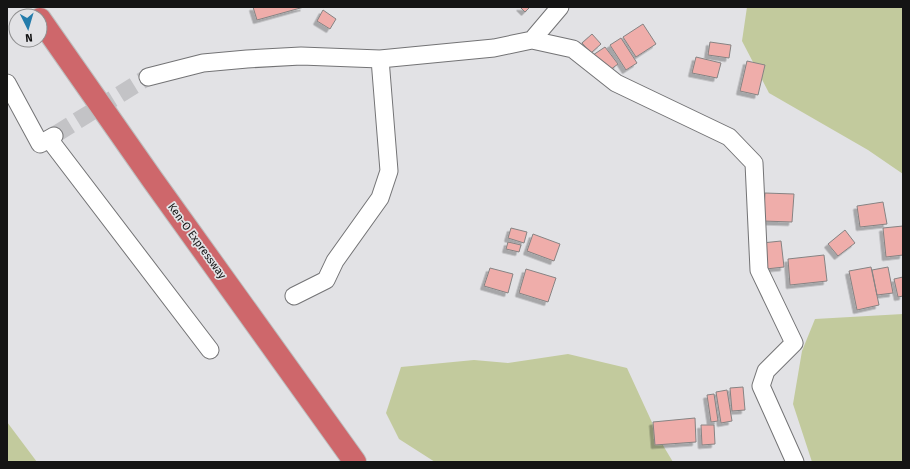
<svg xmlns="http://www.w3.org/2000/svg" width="910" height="469" font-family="'Fira Sans',sans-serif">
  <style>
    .green { fill: #c2ca9d }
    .building { fill: #efadaa; stroke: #868383; filter: url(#shadow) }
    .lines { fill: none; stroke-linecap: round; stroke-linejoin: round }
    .minor-tunnel { stroke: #c3c3c6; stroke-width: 17; stroke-dasharray: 17 8; stroke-linecap: butt }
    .minor-casing { stroke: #737375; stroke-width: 19 }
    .motorway-casing { stroke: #bdbdbd; stroke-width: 24 }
    .minor { stroke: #fff; stroke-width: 17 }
    .motorway { stroke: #ce676b; stroke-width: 22 }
    .labels { text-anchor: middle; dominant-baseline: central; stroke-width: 3.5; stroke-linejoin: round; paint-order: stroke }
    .street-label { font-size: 11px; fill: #141414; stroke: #e2e2e5 }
  </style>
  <defs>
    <filter id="shadow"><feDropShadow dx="-3.5" dy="3.5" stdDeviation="0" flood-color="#0004"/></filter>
  </defs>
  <rect width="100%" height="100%" fill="#e2e2e5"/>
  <path class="green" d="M747 7H903V174L868 150 769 93 742 41Z
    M903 314V462H812L793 404 802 351 815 319Z
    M568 354 627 368 661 442 673 462H435L399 439 386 413 401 367 474 360 508 363Z
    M7 422 37 462H7Z"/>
  <path class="building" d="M253 7H304L257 20Z
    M520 7H530L525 12Z
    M323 10 336 19 330 29 317 21Z
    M643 24 656 44 636 57 623 37Z
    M592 34 601 44 591 53 582 43Z
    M621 38 637 63 626 70 610 45Z
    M710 42 731 45 729 58 708 55Z
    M605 47 618 64 606 73 593 55Z
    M696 57 721 63 717 78 692 73Z
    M747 61 765 65 758 95 740 91Z
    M765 193 794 194 792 222 763 221Z
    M883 202 887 224 860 227 857 206Z
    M903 226V255L886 257 883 228Z
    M511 228 527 232 524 243 508 238Z
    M845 230 855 243 838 256 828 244Z
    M533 234 560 244 554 261 527 251Z
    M781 241 784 267 766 269 762 243Z
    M508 242 521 245 519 252 506 249Z
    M824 255 827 281 790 285 788 259Z
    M871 267 879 305 857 310 849 271Z
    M888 267 893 293 877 295 872 270Z
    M490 268 513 274 508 293 484 286Z
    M526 269 556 278 548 302 519 293Z
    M903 277V296L898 297 894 279Z
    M743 387 745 410 732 411 730 388Z
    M727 390 732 421 721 423 716 392Z
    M714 394 718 421 711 422 707 395Z
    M695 418 696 442 655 445 653 422Z
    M701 425H714L715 444 702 445Z"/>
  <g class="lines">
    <path class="minor-tunnel" d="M56 134 148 77"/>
    <defs>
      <path id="minor" d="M532 40 573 49 616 83 729 137 754 163 759 270 794 343 766 371 761 386 795 462
        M148 77 203 63 247 59 301 56 380 59 494 48 532 40 560 7
        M7 83 40 144 54 136
        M49 139 210 350
        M294 296 326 280 335 261 380 198 389 171 380 59"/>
      <path id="motorway" d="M40 19 152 179 355 462"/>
    </defs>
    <use href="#minor" class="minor-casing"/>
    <use href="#motorway" class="motorway-casing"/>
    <use href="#minor" class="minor"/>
    <use href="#motorway" class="motorway"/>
  </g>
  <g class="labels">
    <g class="street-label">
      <text transform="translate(197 241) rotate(54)">Ken-O Expressway</text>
    </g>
  </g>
  <rect width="910" height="469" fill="none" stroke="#141414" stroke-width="16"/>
  <g transform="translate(28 28) rotate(175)"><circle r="19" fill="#e2e2e5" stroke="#909091"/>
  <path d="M0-3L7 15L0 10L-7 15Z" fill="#247cab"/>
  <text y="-6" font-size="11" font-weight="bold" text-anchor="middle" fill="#141414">N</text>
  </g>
</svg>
